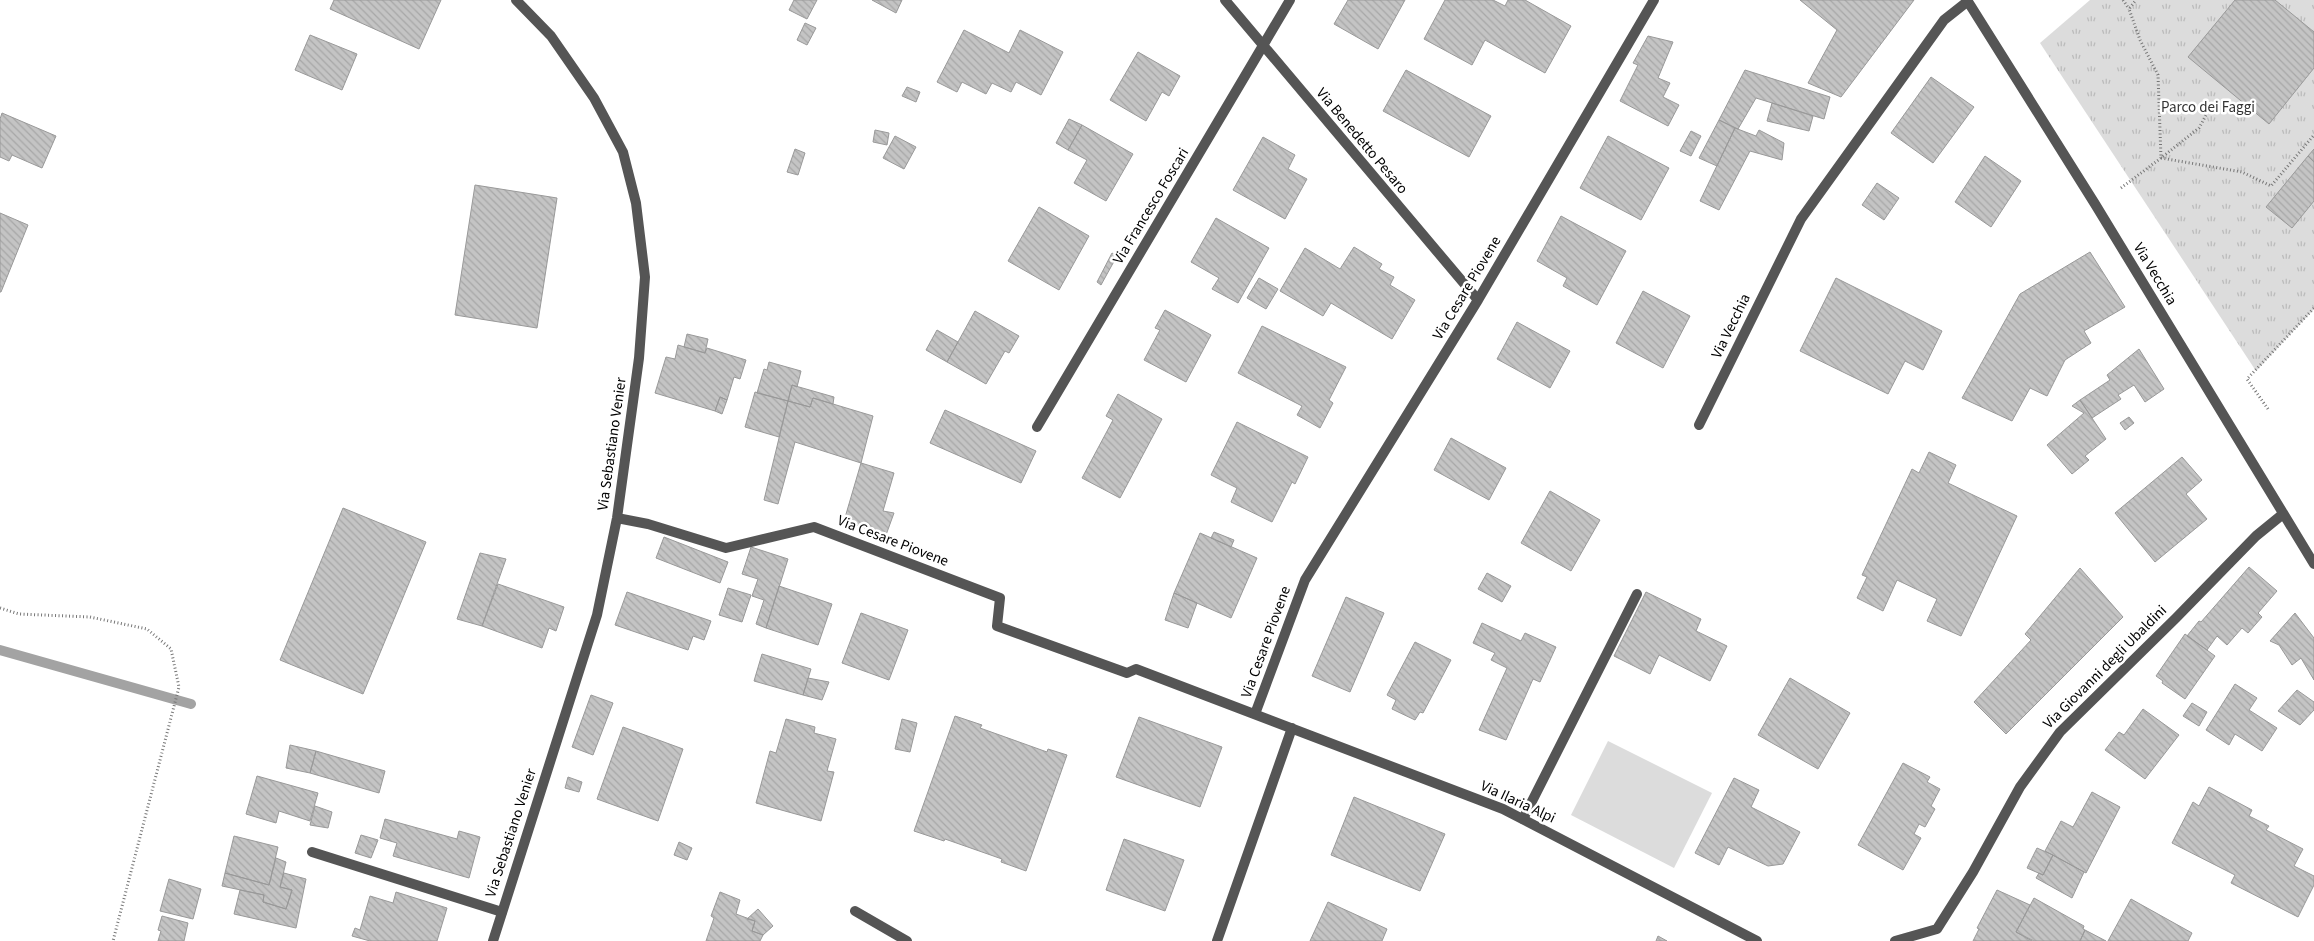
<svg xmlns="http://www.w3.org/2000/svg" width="2314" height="941" font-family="'Source Sans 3',sans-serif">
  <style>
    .grass { fill: #dcdcdc }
    .park { fill: url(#park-tufts) }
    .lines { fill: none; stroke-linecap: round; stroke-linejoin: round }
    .stream { stroke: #a3a3a3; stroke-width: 10 }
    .building { fill: url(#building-back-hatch); stroke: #999 }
    .path { stroke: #777; stroke-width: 3; stroke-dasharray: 1 2.5; stroke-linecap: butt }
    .service { stroke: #555; stroke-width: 10 }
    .minor { stroke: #555; stroke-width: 10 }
    .labels { text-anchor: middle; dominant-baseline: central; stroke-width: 5; stroke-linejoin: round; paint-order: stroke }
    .park-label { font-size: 15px; fill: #333; stroke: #fff }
    .street-label { font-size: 15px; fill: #000; stroke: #fff }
  </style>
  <defs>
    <pattern id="park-tufts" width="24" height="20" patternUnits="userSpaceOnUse" patternTransform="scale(1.25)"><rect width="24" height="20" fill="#dcdcdc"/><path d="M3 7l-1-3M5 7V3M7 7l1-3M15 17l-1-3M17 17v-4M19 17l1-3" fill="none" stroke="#bbb"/></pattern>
    <pattern id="building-back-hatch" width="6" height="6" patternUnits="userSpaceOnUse" patternTransform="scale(1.25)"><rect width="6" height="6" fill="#c4c4c4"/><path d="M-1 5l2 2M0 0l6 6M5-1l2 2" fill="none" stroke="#a7a7a7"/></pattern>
  </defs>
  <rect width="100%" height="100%" fill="#fff"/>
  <path class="grass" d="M1608 741 1712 793 1674 868 1571 815Z"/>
  <path class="park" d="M2090 0H2314V309L2256 371 2040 43Z"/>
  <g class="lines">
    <path class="stream" d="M0 650 191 704"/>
  </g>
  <path class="building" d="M334 0H441L419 49 330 9Z
    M794 0H817L807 19 789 10Z
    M872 0H902L896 13Z
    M1348 0H1405L1378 49 1334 24Z
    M1445 0H1493L1505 6 1508 0H1525L1571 26 1545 73 1485 40 1472 65 1424 39Z
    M1800 0H1914L1841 97 1808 83 1837 30Z
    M2235 0H2275L2314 32V68L2269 124 2188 57Z
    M805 23 816 28 807 45 797 40Z
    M964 30 1009 53 1020 30 1063 52 1041 95 1016 82 1011 92 992 83 986 94 962 82 957 92 937 82Z
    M310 35 357 54 342 90 295 70Z
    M1648 36 1673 42 1658 78 1670 83 1663 97 1679 105 1668 126 1620 101 1638 65 1633 63Z
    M1138 52 1180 76 1169 96 1162 92 1146 121 1110 100Z
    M1406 70 1491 116 1469 157 1383 111Z
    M1745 70 1830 97 1824 119 1756 98 1738 129 1719 120Z
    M1931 77 1974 107 1933 163 1891 133Z
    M907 87 920 92 916 102 902 96Z
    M1772 103 1813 116 1809 131 1767 121Z
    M2 113 56 136 42 168 12 155 9 161 0 157V119Z
    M1069 119 1082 125 1068 150 1056 143Z
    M1719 120 1735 128 1717 166 1699 158Z
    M1082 125 1133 154 1106 201 1074 183 1087 160 1068 150Z
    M1735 128 1756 136 1759 130 1784 143 1782 160 1750 151 1719 210 1700 201Z
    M875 130 889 133 887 145 873 142Z
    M1691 131 1701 136 1691 156 1680 151Z
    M895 136 916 147 904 169 883 158Z
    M1608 136 1669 168 1641 220 1580 188Z
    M1263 137 1295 155 1288 169 1307 179 1285 219 1233 190Z
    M795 149 805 153 798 175 787 172Z
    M2314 149V162L2308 156Z
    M1985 156 2021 181 1991 227 1955 202Z
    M2308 156 2314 162V201L2292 228 2266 207Z
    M1877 183 1899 198 1884 220 1862 205Z
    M475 185 557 198 537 328 455 315Z
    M1039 207 1089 236 1059 290 1008 261Z
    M0 213 28 225 1 292H0Z
    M1561 216 1626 251 1597 305 1563 286 1567 278 1537 261Z
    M1216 218 1269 248 1238 303 1212 289 1219 278 1191 262Z
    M1354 247 1382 264 1379 269 1394 277 1390 285 1415 300 1392 339 1331 303 1323 316 1280 291 1305 248 1340 269Z
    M2090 252 2125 307 2084 331 2091 343 2065 360 2047 396 2030 388 2012 421 1962 398 2020 294Z
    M1112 253 1117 256 1101 285 1097 282Z
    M1259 278 1278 289 1266 309 1247 298Z
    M1836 278 1942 331 1923 370 1905 361 1888 394 1800 351Z
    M1643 291 1690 316 1663 368 1616 343Z
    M1165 310 1211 335 1186 382 1144 360 1160 330 1155 328Z
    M975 311 1019 336 1009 353 1005 351 986 384 947 362Z
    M1517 322 1570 351 1550 388 1497 359Z
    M1262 326 1346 367 1329 400 1333 403 1320 428 1297 415 1302 406 1238 373Z
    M937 330 958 342 947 362 926 350Z
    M687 334 708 339 705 353 684 347Z
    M678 345 705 353 707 348 746 360 740 379 734 377 727 400 720 397 715 411 655 393 666 357 675 359Z
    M2139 349 2164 389 2145 402 2134 385 2118 395 2121 399 2092 418 2080 400 2110 380 2107 375Z
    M769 362 801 371 797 387 792 385 788 401 757 393 764 369 767 370Z
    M792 385 834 397 833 404 813 398 810 407 788 401Z
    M755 392 788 401 779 437 745 427Z
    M1118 394 1162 419 1120 498 1082 478 1113 420 1106 416Z
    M720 397 727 400 722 414 715 411Z
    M813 398 873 416 861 463 795 442 778 504 764 500 788 401 810 407Z
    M2080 400 2106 439 2085 456 2089 460 2072 474 2047 445 2084 413 2072 406Z
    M945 410 1036 451 1021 483 930 443Z
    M2129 417 2134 423 2125 430 2120 423Z
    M1237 422 1308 457 1295 484 1292 482 1272 522 1231 502 1237 488 1211 475Z
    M1451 438 1506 468 1489 500 1434 470Z
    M1929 452 1956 465 1948 483 2017 516 1961 636 1927 621 1937 599 1897 580 1883 611 1857 598 1867 577 1862 575 1912 469 1919 473Z
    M2182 457 2202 480 2186 494 2207 519 2155 562 2115 513Z
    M861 463 894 473 883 511 894 513 886 535 844 521Z
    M1550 491 1600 520 1571 571 1521 543Z
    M343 508 426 542 363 694 280 660Z
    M1214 532 1234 540 1231 547 1211 538Z
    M1200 533 1257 558 1231 618 1174 593Z
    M664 537 728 562 720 583 656 558Z
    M751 547 788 559 766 628 756 624 764 600 752 596 758 579 742 574Z
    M480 553 506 559 482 626 457 619Z
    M2249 567 2277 591 2258 613 2262 617 2248 633 2242 628 2227 645 2217 636 2207 650 2187 636 2199 621 2201 622Z
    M2080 568 2123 617 2006 734 1974 702 2031 640 2025 634Z
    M1487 573 1511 586 1502 602 1478 589Z
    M498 584 564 607 556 631 549 628 542 648 482 626Z
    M779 586 832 604 818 645 766 628Z
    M728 588 751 595 742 622 719 615Z
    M627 592 711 621 704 640 693 636 688 650 615 625Z
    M1646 592 1701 619 1696 631 1727 646 1710 681 1659 655 1650 674 1614 656Z
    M1174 593 1197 603 1188 628 1165 620Z
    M1346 597 1384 613 1350 692 1312 676Z
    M861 613 908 630 889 680 842 663Z
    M2295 613 2314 638V680L2301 658 2292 665 2279 645 2270 641Z
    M1482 623 1521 641 1525 633 1556 647 1540 682 1533 679 1506 740 1479 730 1507 668 1491 660 1495 653 1473 643Z
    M2185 634 2215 656 2185 699 2162 683 2163 681 2156 676Z
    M1415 642 1451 660 1423 713 1420 712 1415 720 1392 709 1396 700 1387 695Z
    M762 654 811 669 803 695 754 681Z
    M808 678 829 682 822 700 803 695Z
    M1790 678 1850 713 1818 769 1758 735Z
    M2235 684 2257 698 2249 710 2277 728 2262 751 2235 734 2229 745 2206 730Z
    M2297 690 2314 702V710L2300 725 2278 711Z
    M591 695 613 703 593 755 572 747Z
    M2192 703 2207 712 2199 726 2183 716Z
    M2143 709 2179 735 2145 779 2105 750 2119 732 2124 735Z
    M955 716 982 725 980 728 1047 752 1048 749 1067 755 1026 871 1001 862 1002 859 945 839 944 841 914 831Z
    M1139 717 1222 747 1200 807 1116 777Z
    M786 719 815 727 814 733 836 739 827 771 834 772 821 821 756 803 770 751 776 753Z
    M902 719 917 723 910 752 895 749Z
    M623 727 683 749 658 821 597 799Z
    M290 745 316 751 310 773 286 768Z
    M316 751 385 771 379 793 310 773Z
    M1903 763 1930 777 1927 782 1940 789 1931 806 1935 809 1925 827 1919 824 1914 834 1921 838 1903 870 1858 845Z
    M257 776 318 793 310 821 279 811 276 823 246 814Z
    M568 777 582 782 579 792 565 788Z
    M1734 778 1759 790 1751 807 1800 832 1783 864 1768 866 1728 847 1719 865 1695 853Z
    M2209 787 2252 810 2249 816 2269 826 2266 830 2303 849 2294 866 2314 876V885L2298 917 2231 883 2235 875 2172 843 2193 802 2199 806Z
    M2092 792 2120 807 2086 873 2045 851 2061 821 2073 827Z
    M1354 797 1445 834 1420 891 1331 855Z
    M315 806 332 812 328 828 310 825Z
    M385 819 457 839 459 831 480 837 469 878 393 856 397 843 380 838Z
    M361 835 378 840 371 858 355 853Z
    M234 836 278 847 269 885 225 873Z
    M1124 839 1184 860 1165 911 1106 890Z
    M679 842 692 848 687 860 674 855Z
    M2037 848 2053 855 2043 875 2027 868Z
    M2053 855 2084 872 2072 898 2036 878 2039 873 2043 875Z
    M276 858 286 862 280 887 292 890 286 909 263 902 264 895 222 886 225 873 269 885Z
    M284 873 306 879 296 928 234 914 240 890 264 895 263 902 286 909 292 890 280 887Z
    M169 879 201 889 193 919 160 911Z
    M1997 890 2030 905 2016 932 2032 941H1973L1979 929 1977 928Z
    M396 892 447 908 437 941H370L352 936 355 928 360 930 370 896 393 903Z
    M720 892 740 900 736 914 755 921 752 931 763 935 760 941H706L714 918 711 916Z
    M2034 898 2084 926 2083 929 2085 930 2080 941H2034L2016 932Z
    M2131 899 2192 933 2188 941H2108Z
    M1328 902 1387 929 1382 941H1310Z
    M758 909 773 926 763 935 752 931 755 921 747 919Z
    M162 916 188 923 184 941H158L161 931 158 930Z
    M2085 930 2106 941H2080Z
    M1658 936 1667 941H1656Z"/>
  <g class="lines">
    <path class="path" d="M2123 0 2129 9
      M2211 106 2199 128 2161 158 2242 172 2271 186 2314 135
      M2121 188 2161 158 2158 75 2140 40 2129 9 2136 0
      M2268 409 2247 379 2314 308
      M0 608 19 614 90 617 147 629 171 649 179 687 113 941"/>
    <path class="service" d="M1523 819 1637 594
      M312 852 502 912"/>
    <path class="minor" d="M1225 0 1478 300
      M1967 0 2095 204 2314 564
      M1699 425 1801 219 1944 20 1968 1
      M1037 427 1290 0
      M617 518 648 524 726 548 814 527 1000 598 997 626 1127 673 1136 669 1503 809 1757 941
      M1255 714 1305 580 1478 300 1654 0
      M855 911 907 941
      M493 941 597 615 617 518 639 358 645 277 636 203 623 152 594 98 551 36 516 0
      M1217 941 1292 728
      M1895 941 1937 929 1973 872 2020 787 2060 732 2176 618 2256 536 2283 514"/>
  </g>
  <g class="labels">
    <g class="park-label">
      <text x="2208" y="107">Parco dei Faggi</text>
    </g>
    <g class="street-label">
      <text transform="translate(1362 141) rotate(50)">Via Benedetto Pesaro</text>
      <text transform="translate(1151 206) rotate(-59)">Via Francesco Foscari</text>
      <text transform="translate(2155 274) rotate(59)">Via Vecchia</text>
      <text transform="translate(1467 288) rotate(-59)">Via Cesare Piovene</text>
      <text transform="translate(1731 326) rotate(-64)">Via Vecchia</text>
      <text transform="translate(612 444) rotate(-82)">Via Sebastiano Venier</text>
      <text transform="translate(893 541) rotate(21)">Via Cesare Piovene</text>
      <text transform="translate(1266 642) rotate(-70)">Via Cesare Piovene</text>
      <text transform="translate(2105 667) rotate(-45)">Via Giovanni degli Ubaldini</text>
      <text transform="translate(1518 802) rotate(25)">Via Ilaria Alpi</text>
      <text transform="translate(511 833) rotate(-72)">Via Sebastiano Venier</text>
    </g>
  </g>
</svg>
